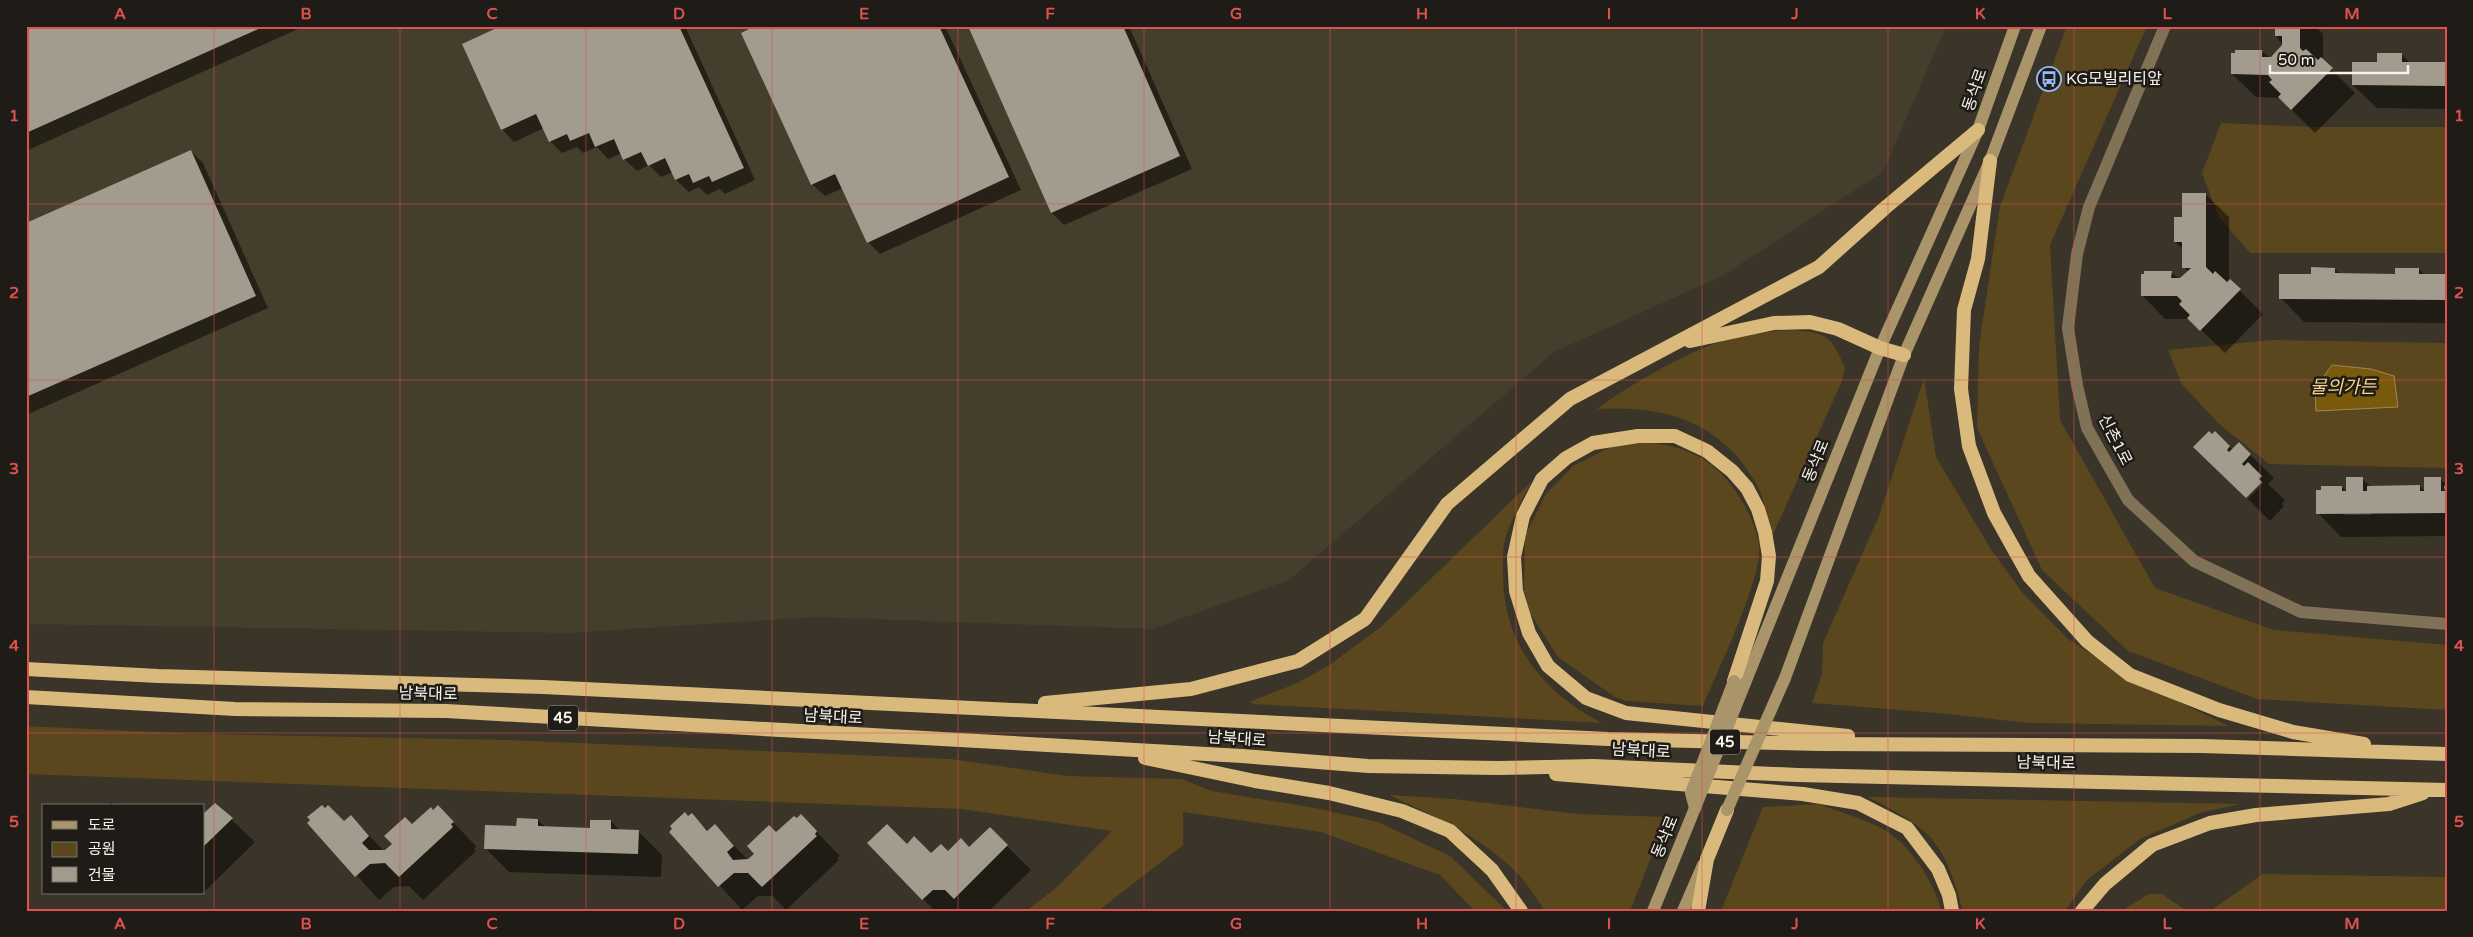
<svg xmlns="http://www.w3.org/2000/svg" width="2473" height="937" font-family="'Varela Round','Noto Sans KR',sans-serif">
  <rect width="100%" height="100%" fill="#3a3429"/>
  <!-- built -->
  <path fill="#463e2c" d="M26,26H1946L1883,172L1722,276L1554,352L1289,580L1152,629L815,617L568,633L26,624Z"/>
  <!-- green -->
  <path fill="#5b471d" d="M2067,26H2147L2050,245L2060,420L2155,588L2274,630L2447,645V710L2257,699L2128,651L2042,570L1977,428L1979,345L2000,206Z
    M2221,123L2312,127H2447V253H2250L2218,216L2202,173Z
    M1793,330C1827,333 1831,335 1845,368L1842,381L1771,539C1768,521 1765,499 1756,483C1720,421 1665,405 1597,409C1632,383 1694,347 1736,337C1755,333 1774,331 1793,330Z
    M2271,340L2447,343V468L2269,464L2218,423L2181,383L2168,350Z
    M1924,378L1936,457L1992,551L2022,592L2068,639L2129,678L2229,726L2029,723L1938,713L1812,703L1822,674L1823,643L1879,516Z
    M1646,442C1685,447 1710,456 1734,489C1745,504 1756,525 1759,544C1764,576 1717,672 1703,706L1626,701L1615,697L1558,657L1530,613L1524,591L1525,536L1546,494L1573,466L1613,446Z
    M1532,481C1522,500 1511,519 1505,539C1502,551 1503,565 1503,577C1504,645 1544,693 1602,723L1253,704L1249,702L1295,684L1328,666L1382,626Z
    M26,726L198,734L509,740L951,759L1067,776L1182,779L1212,791L1315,808L1378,822L1450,856L1507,911H1475L1440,875L1321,832L1183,812V845L1098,911H1026L1056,888L1112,831L962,809L26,774Z
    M1389,795L1454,799L1577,814L1667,817L1630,911H1545C1538,901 1532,891 1525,882C1492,842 1435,816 1389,795Z
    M1868,797L2240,804L2200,813L2140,839L2087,880L2065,911H1963C1944,841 1932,829 1868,797Z
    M1819,804C1839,812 1862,818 1881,828C1911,844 1932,880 1942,911H1721L1763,807Z
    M2263,874L2447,877V911H2210Z
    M2149,894H2162L2187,911H2121Z"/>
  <!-- water -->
  <path fill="#795a0d" stroke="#9f8850" d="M2332,365L2371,369L2394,376L2398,407L2316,411L2315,389Z"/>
  <!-- shadow -->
  <path fill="#0007" fill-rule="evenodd" d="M26,26H305L26,151Z
    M504,26H685L755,180L725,194L720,189L707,195L699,187L689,192L676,180L673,172L661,177L649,165L637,171L624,159L622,153L608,159L597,147L583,153L577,147L562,153L550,141L544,128L514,142L502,129Z
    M752,26H945L1021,190L880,254L868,242L843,188L825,196L812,184Z
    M969,26H1129L1192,169L1064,225L1052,213Z
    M2276,26H2315L2323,34V61L2355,93L2315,133L2280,98L2256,97L2232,74L2262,52L2271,58L2283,46L2276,36Z
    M2402,55L2410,63H2447V109L2377,108L2353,85L2378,63Z
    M191,151L203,163L268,308L26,415V224Z
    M2205,194L2229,217V280L2263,314L2225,353L2190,319H2165L2142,295L2171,273L2180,279L2188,272L2184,267V250L2175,242L2184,219Z
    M2335,269L2340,275L2396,276L2419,269L2425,275H2447V323L2304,322L2281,298L2312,275Z
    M2215,433L2233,450L2239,444L2274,478L2268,484L2285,500L2282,504L2284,506L2270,521L2248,499L2263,483L2261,481L2246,497L2212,436Z
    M2362,479L2371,487L2420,486L2425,492L2440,479L2447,485V536L2341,537L2318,513L2342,487L2347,492ZM2344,512H2371V515H2344Z
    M112,802L116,806H107Z
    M215,804L255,842L204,892V815Z
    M438,807L476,846L474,849L476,851L423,900L409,886L394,887L379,900L309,823H344L351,817L385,852Z
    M692,815L708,831L715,826L749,861L776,834L801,816L840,856L837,858L839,860L786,910L773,896H758L742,910L671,832Z
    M538,820L546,828L591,829L611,821L620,831H638L662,855L661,877L509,872L485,848L518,827Z
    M990,829L1031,870L989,911H935L868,843L907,846L931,855L969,849Z"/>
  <!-- building -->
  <path fill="#a29b8e" d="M26,26H265L26,133Z
    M501,26H679L744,168L712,182L709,176L693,183L689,174L675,180L665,158L648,166L641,152L623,160L614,139L595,147L589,133L570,141L567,134L549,142L536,114L501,130L462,44Z
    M750,26H939L1009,177L867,243L835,174L811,185L741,33L751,28Z
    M968,26H1123L1180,156L1051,213Z
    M2275,26H2300V48L2303,51L2306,49L2318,60L2321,57L2333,68L2291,110L2278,97L2281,94L2269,82L2272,80L2268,75L2231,74V53H2235V50H2262V57H2271L2282,45V36H2275Z
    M2377,53H2402V62H2447V86L2352,85V62H2377Z
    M191,150L256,296L26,397V223Z
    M2182,193H2206V267L2213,274L2215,271L2227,282L2230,279L2241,289L2200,331L2187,318L2190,315L2179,304L2182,301L2177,296H2141V274H2144V271H2172L2171,278H2180L2191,268H2182V242H2174V217H2182Z
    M2311,267L2335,268V273L2395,274V268H2419V274H2447V300L2279,299V274H2311Z
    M2209,431L2212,434L2215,431L2230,446L2227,450L2229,452L2239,442L2251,454L2242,464L2244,466L2248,462L2262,476L2259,479L2262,482L2246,498L2193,447Z
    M2346,477H2363V491H2367V486L2420,485V491H2424V477H2441V491H2445L2444,486H2447V513L2316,514V490H2321V486H2342V491H2346Z
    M215,803L233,818L204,846V813Z
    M322,805L325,808L328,805L344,821L351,815L369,836L362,843L369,850H385L392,844L384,836L405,817L412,824L431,807L433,810L438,805L454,822L451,824L453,827L399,877L385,863L370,864L355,877L307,823L310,820L307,817Z
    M685,812L688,816L692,813L707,831L715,824L734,846L727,852L733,860L748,859L754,854L747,846L769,825L776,832L794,816L797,818L801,814L817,831L815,834L817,836L762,887L748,873H734L718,887L669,832L672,829L670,826Z
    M517,818L538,819V826L590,828V820H611V829L639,830L638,854L484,849L485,825L516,826Z
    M887,824L907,844L914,836L931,853L941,844L948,851L961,838L969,847L990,827L1008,845L954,899L945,890H933L922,900L867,843Z"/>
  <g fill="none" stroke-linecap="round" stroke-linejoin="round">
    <!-- tertiary -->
    <path stroke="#807257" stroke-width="12" d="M2165,26L2089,207L2077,254L2068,328L2077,385L2087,428L2128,500L2194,561L2301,612L2447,624"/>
    <!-- secondary -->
    <path stroke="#aa9469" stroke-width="12" d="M1785,678L1904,355L1990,161L2041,26
      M1745,683L1880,348L1978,130L2015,26
      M1653,911L1695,808
      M1683,911L1703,865"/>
    <!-- trunk -->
    <path stroke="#daba7c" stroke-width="14" d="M1990,161L1978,259L1964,310L1961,389L1969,446L1994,513L2029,576L2087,641L2130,675L2219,710L2293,732L2364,744
      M1690,341L1774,323L1810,322L1838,329L1880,348L1904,355
      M26,669L158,676L543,687L1608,739L1821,744L2202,746L2447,754
      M1734,681L1767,581L1769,556L1765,532L1758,509L1747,488L1732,471L1707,451L1675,436H1638L1593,443L1566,458L1542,479L1523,516L1514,557L1516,591L1529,633L1548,666L1586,698L1626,713L1848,736
      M26,697L235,709L446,711L1242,756L1368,766L1498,768L1593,766L1798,775L2447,790
      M1045,703L1191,689L1298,661L1365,619L1447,504L1570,399L1819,267L1886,207L1978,130
      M1145,758L1255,781L1329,793L1402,811L1450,831L1492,870L1521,911
      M1556,774L1803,794L1858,803L1907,828L1938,869L1949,895L1952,911
      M1698,911L1707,859L1727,810
      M2082,911L2105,884L2152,845L2210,823L2256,815L2389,804L2423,793"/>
    <!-- secondary-bridge -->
    <path stroke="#aa9469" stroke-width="12" d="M1695,808L1745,683
      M1695,808L1691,793L1734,681
      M1727,810L1785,678"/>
  </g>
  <!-- grid -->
  <path fill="none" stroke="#dd514f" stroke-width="1" stroke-opacity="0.55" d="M214,26V911M400,26V911M586,26V911M772,26V911M958,26V911M1144,26V911M1330,26V911M1516,26V911M1702,26V911M1888,26V911M2074,26V911M2260,26V911M26,204H2447M26,380H2447M26,557H2447M26,733H2447"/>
  <!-- icons -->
  <defs>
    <symbol id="bus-ring" viewBox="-11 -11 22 22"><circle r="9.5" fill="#1f1c17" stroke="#95b7fd" stroke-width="1.5"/><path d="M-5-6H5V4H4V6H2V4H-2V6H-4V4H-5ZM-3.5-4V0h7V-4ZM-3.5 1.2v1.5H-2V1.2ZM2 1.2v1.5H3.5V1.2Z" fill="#95b7fd"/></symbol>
  </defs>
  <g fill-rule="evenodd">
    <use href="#bus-ring" x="2035" y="65" width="28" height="28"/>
  </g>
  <g text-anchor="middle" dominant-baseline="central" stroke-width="5" stroke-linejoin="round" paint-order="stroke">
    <!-- shield labels -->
    <g fill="#1f1c17" stroke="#b6b2ac" stroke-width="1">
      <rect x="548" y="705.5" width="30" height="25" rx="4"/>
      <rect x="1710" y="729.5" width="30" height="25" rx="4"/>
    </g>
    <g font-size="15" font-weight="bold" fill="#f7f3ec">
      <text x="563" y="718">45</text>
      <text x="1725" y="742">45</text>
    </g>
    <!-- poi labels -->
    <g font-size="16" fill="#f7f3ec" stroke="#1f1c17" text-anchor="start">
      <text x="2066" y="79">KG모빌리티앞</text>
    </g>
    <!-- street labels -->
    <g font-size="16" fill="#f7f3ec" stroke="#1f1c17">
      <text transform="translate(1975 90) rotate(-71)">동삭로</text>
      <text transform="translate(2115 440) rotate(63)">신촌1로</text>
      <text transform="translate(1816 461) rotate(-68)">동삭로</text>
      <text transform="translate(428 694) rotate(1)">남북대로</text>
      <text transform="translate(833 717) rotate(3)">남북대로</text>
      <text transform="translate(1237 739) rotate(4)">남북대로</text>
      <text transform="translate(1641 751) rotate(3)">남북대로</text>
      <text transform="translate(2046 763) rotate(1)">남북대로</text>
      <text transform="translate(1665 837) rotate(-68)">동삭로</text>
    </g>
    <!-- water labels -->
    <g font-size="18" font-style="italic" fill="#f9d58b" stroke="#1f1c17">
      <text x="2343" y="387">물의가든</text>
    </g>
  </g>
  <!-- border -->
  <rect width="2473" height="937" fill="none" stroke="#1f1c17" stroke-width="55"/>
  <!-- legend -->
  <rect x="42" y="804" width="162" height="90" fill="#1f1c17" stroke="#75726c"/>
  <rect x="52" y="821" width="25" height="8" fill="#aa9469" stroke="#75726c"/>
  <text x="88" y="830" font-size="15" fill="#f7f3ec">도로</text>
  <rect x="52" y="842" width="25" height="15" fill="#5b471d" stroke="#75726c"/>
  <text x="88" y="854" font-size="15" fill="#f7f3ec">공원</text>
  <rect x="52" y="867" width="25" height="15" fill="#a29b8e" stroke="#75726c"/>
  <text x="88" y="880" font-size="15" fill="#f7f3ec">건물</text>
  <!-- scale -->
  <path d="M2270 65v8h138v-8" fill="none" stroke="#f7f3ec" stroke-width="2.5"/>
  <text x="2278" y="65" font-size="15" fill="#f7f3ec" stroke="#1f1c17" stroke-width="4" paint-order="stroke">50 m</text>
  <rect x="28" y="28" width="2418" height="882" fill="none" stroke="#dd514f" stroke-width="2"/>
  <g font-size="16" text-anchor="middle" font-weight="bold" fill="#dd514f">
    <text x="120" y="19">A</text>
    <text x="306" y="19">B</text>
    <text x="492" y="19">C</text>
    <text x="679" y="19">D</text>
    <text x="864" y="19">E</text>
    <text x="1050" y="19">F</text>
    <text x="1236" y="19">G</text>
    <text x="1422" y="19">H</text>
    <text x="1609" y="19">I</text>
    <text x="1795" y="19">J</text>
    <text x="1980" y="19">K</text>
    <text x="2167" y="19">L</text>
    <text x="2352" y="19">M</text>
    <text x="14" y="121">1</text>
    <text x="2459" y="121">1</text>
    <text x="14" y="298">2</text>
    <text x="2459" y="298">2</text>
    <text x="14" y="474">3</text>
    <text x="2459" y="474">3</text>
    <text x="14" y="651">4</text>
    <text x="2459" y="651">4</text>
    <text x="14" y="827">5</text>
    <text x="2459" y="827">5</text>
    <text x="120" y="929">A</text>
    <text x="306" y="929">B</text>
    <text x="492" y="929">C</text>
    <text x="679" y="929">D</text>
    <text x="864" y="929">E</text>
    <text x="1050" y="929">F</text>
    <text x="1236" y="929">G</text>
    <text x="1422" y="929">H</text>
    <text x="1609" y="929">I</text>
    <text x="1795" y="929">J</text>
    <text x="1980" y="929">K</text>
    <text x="2167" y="929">L</text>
    <text x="2352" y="929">M</text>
  </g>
</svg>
